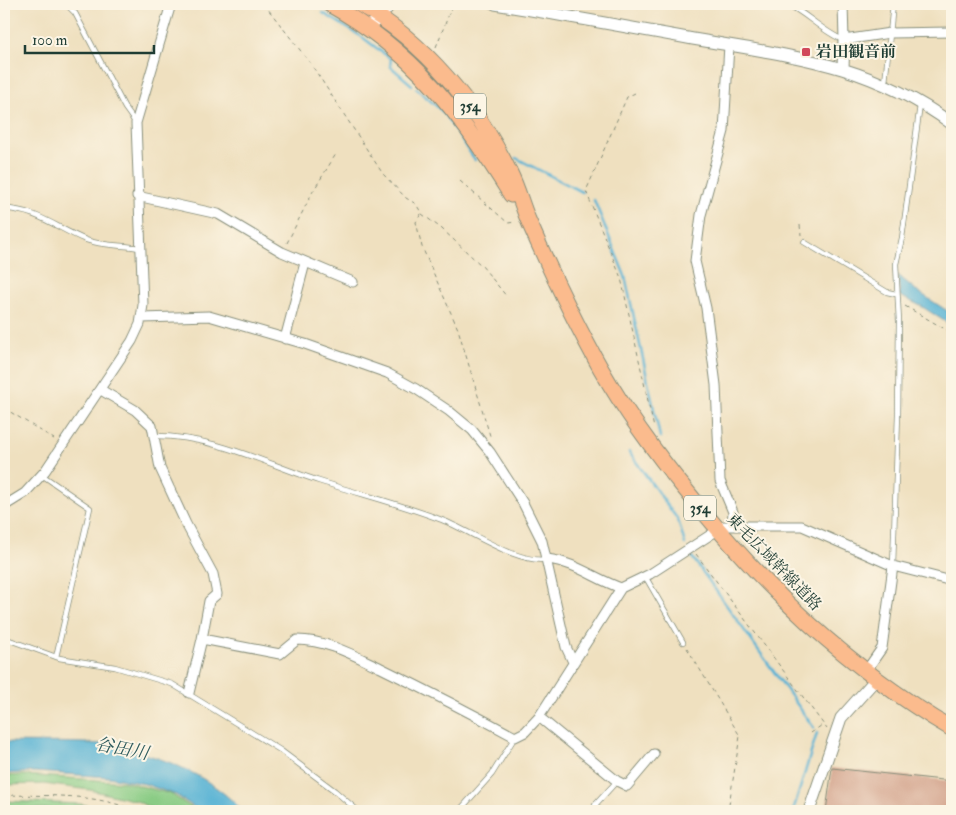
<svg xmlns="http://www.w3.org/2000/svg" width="956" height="815" font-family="'IM FELL Double Pica','Noto Serif JP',serif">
  <rect width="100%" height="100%" fill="#fcf5e5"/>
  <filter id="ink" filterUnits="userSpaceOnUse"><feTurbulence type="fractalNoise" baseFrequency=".02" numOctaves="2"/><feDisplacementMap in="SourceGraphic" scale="10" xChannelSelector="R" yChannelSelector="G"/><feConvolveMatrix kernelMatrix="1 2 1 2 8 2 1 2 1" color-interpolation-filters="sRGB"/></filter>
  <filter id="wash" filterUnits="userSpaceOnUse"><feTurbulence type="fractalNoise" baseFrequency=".0096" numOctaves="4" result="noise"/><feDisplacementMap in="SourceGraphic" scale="20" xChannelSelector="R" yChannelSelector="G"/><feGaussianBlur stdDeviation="1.12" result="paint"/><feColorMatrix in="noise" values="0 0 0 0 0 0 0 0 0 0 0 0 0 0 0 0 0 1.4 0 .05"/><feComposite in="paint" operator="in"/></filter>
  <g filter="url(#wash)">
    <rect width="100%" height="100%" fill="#efe0bf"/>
    <!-- green -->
    <path fill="#8acc85" stroke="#54845c" d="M24,775L126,782L171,794L197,811H156L137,801L90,790L44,784L4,785V776Z
      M4,801L80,804L120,811L4,808Z"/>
    <!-- water -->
    <path fill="#56b2d4" stroke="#3a7884" d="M898,275L917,291L952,314V326L921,306L900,296Z
      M4,742C40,743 76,741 112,745C122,746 132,750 141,753C181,764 214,781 243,811H200L176,795L145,784L109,777L34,772L4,774Z"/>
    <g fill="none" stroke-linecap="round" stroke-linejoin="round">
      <!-- stream -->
      <path stroke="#56b2d4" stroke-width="2.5" d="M323,13L362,37L391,59L390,66L412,85
        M416,88L443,112L475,160
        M516,158L582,192
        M594,200L625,276L660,437
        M629,452L678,520L685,544
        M692,557L814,728
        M793,811L817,733"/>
    </g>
    <g id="blocks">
      <!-- building -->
      <path fill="#cd977f" d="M832,768L952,781V811H826Z"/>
    </g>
  </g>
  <g filter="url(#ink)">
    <use href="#blocks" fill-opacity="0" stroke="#878e7a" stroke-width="1"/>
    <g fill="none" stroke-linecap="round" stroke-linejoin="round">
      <defs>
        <path id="service" d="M66,4L75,13L125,108L135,122
          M787,4C806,13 827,35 844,40
          M885,83L893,4
          M4,209C36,209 58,229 86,240C102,246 123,245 140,248
          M804,242L887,292L896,294
          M155,436C213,436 265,463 319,481C359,494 401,504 442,520C469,530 519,565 547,559
          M42,475L90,508L56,657
          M893,566L898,415L899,322L896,264L902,238L920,105
          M645,576L683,642
          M4,638L59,658L115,667L172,684L280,750L335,791L358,811
          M459,811L492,774L515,737
          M601,811L595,805L617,781"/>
        <path id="minor" d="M843,4L844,40L890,33L952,32
          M729,45L724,131L701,215L695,261L706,308L716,385L720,481L733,512L732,524
          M137,196L218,214L282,252L353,282
          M142,318L209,316L305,344L387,373L416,389L449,411L472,430L490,452L523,503L542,541L566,647L573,662
          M285,339L305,263
          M101,390L135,410L152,426L160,468L186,524L213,574L217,594L209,601L202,639L189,693
          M4,506L25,493L45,471L132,341L140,324L143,305L136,123L171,4
          M547,559C575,562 595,579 621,588
          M202,639L280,654L297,640C327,640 355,656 381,668C426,690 471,713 515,737L525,732L539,717L621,588L650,574L724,526H802L893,566L952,581
          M866,671L882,648L893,566
          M539,717L617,781L627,786L654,754"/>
        <path id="tertiary" d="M495,4C561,15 627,27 693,39C791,56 869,63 952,124
          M367,27L380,18L390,4
          M843,68L844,40
          M809,811L841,718L876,679"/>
        <path id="trunk" d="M329,4C414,51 461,114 511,195
          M359,4C425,42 477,105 510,173C518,189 522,206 529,222C551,272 574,321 601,369C626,413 657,455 689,494C765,589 847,667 952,729"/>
      </defs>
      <!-- service casing -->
      <use href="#service" stroke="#878e7a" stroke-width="6"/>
      <!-- minor casing -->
      <use href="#minor" stroke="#878e7a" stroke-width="11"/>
      <!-- tertiary casing -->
      <use href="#tertiary" stroke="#878e7a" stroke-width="13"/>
      <!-- trunk casing -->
      <use href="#trunk" stroke="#878e7a" stroke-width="17"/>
      <!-- path -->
      <path stroke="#878e7a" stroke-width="1" stroke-dasharray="4 4" stroke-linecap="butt" d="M264,4L311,64L383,174L406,198L416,204L422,214L442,229L482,266L507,297
        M436,47L453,4
        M635,93L627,97L586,191L621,278L654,428
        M460,181L508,223L516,222
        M421,214L416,222L422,247L458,329L491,439
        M800,225L801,235
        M287,243L312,193L336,154
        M905,306L952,333
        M4,408L54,439
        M696,554L827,729
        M687,648L740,736L728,811
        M811,733L822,725
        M4,795C49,796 94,793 136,811"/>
      <!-- service -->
      <use href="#service" stroke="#fff" stroke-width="4.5"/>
      <!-- minor -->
      <use href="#minor" stroke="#fff" stroke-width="9"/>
      <!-- tertiary -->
      <use href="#tertiary" stroke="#fff" stroke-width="11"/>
      <!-- trunk -->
      <use href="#trunk" stroke="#fbbb8d" stroke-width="15"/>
    </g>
  </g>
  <!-- markers -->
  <rect fill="#d1495b" stroke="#fcf5e5" stroke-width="2" x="801" y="47" width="10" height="10" rx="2.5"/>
  <g text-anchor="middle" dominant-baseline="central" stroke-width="4" stroke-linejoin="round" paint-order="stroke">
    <!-- shield labels -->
    <g fill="#fcf5e5" stroke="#617469" stroke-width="1">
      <rect x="454" y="93.5" width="32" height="25" rx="4"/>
      <rect x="684" y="495.5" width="32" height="25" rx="4"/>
    </g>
    <g font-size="15" font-weight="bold" fill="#1f3d34">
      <text x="470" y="106">354</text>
      <text x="700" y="508">354</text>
    </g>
    <!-- poi labels -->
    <g font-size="16" font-weight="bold" fill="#1f3d34" stroke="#fcf5e5" text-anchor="start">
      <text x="816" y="52">岩田観音前</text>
    </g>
    <!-- street labels -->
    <g font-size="16" fill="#1f3d34" stroke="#fcf5e5">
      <text transform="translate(774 562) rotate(46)">東毛広域幹線道路</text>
    </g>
    <!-- water labels -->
    <g font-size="18" font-style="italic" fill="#2d5a5c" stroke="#fcf5e5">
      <text transform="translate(122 749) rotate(11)">谷田川</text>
    </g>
  </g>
  <!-- margin -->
  <rect width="956" height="815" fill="none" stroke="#fcf5e5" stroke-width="20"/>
  <!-- scale -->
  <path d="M25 45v8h129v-8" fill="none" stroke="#1f3d34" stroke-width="2.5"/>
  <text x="32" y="45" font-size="15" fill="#1f3d34" stroke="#fcf5e5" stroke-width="4" paint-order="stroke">100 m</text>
</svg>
